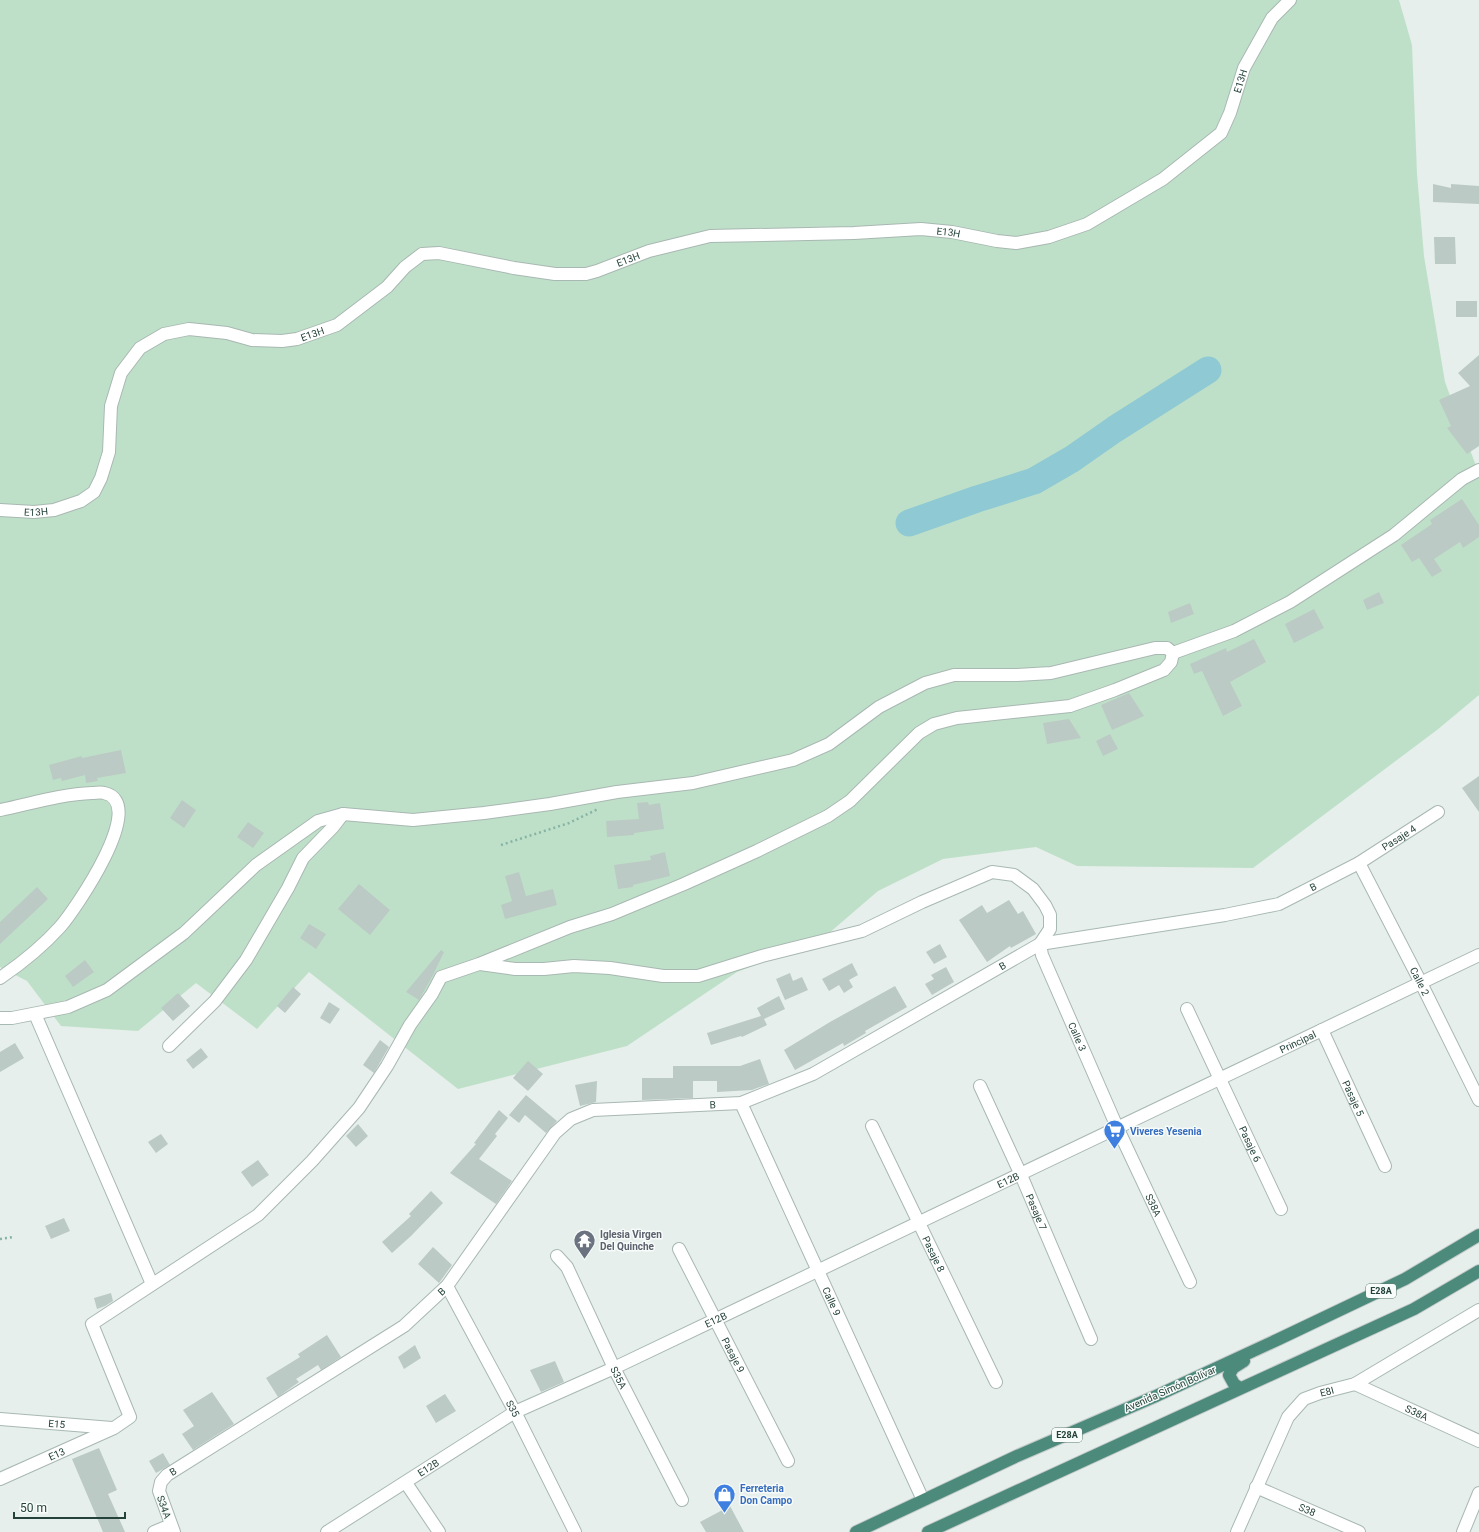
<svg xmlns="http://www.w3.org/2000/svg" width="1479" height="1532" font-family="Roboto,sans-serif">
  <rect width="100%" height="100%" fill="#e6efeb"/>
  <!-- green -->
  <path fill="#bfe0c8" d="M0,0H1399L1412,45L1417,174L1424,256L1445,382L1479,474V695L1437,730L1253,868L1077,866L1036,847L943,859L878,891L821,940L737,972L627,1046L458,1089L309,972L257,1029L196,983L138,1031L61,1026L27,981L0,967Z"/>
  <g fill="none" stroke-linecap="round" stroke-linejoin="round">
    <!-- river -->
    <path stroke="#8ec9d4" stroke-width="27" d="M909,523L977,499L1034,481L1072,459L1115,429L1208,370"/>
  </g>
  <!-- building -->
  <path fill="#bbcac4" d="M1433,184L1451,188V184L1479,186V204L1433,202Z
    M1434,237H1455L1456,264H1435Z
    M1456,301H1477V317H1456Z
    M1479,355V446L1467,454L1447,428L1451,426L1439,400L1470,386L1458,373Z
    M1462,499L1479,525V537L1463,548L1460,542L1434,559L1442,571L1432,577L1419,558L1412,562L1401,545L1432,524L1430,520Z
    M1379,592L1384,603L1367,610L1363,600Z
    M1190,603L1194,614L1171,623L1168,612Z
    M1314,609L1324,628L1294,643L1285,624Z
    M1254,639L1266,662L1230,682L1242,706L1223,716L1202,671L1194,674L1190,664L1226,648L1227,652Z
    M1129,693L1144,716L1112,730L1101,705Z
    M1069,719L1081,738L1047,744L1043,723Z
    M1110,734L1118,749L1103,756L1096,741Z
    M121,750L126,773L97,778L98,781L86,783L85,775L62,781L61,778L53,780L49,765L82,756V758Z
    M1479,776V812L1462,788Z
    M182,800L196,810L184,828L170,818Z
    M648,802L649,805L660,803L664,829L634,833V835L607,837L606,821L639,819L637,803Z
    M248,822L264,833L253,848L237,837Z
    M665,852L670,876L633,885V887L618,889L614,865L651,860L650,856Z
    M519,872L526,896L553,889L557,905L505,919L501,905L512,901L505,876Z
    M359,884L390,910L370,935L338,909Z
    M37,887L48,899L0,944V922Z
    M1009,900L1018,914L1023,911L1036,934L1011,948L1010,946L987,962L959,920L982,905L987,913Z
    M309,924L326,934L316,949L300,938Z
    M940,944L947,957L934,964L926,952Z
    M441,950L444,952L433,975L419,1000L406,992Z
    M85,960L94,972L73,987L65,976Z
    M852,963L858,975L849,980L853,987L844,993L839,985L829,991L822,979Z
    M946,967L954,982L932,995L925,984L934,979L931,975Z
    M790,973L793,981L802,977L808,990L785,1000L776,979Z
    M895,986L907,1007L865,1031L866,1033L844,1046L843,1043L795,1070L784,1050L830,1022Z
    M293,987L301,994L285,1013L277,1006Z
    M178,993L190,1006L173,1021L161,1008Z
    M779,996L785,1009L764,1019L767,1025L742,1037L741,1036L711,1045L707,1033L761,1016L757,1008Z
    M329,1002L340,1009L330,1024L320,1018Z
    M380,1040L389,1047L374,1073L363,1065Z
    M15,1043L24,1058L0,1072V1052Z
    M201,1048L208,1057L193,1069L186,1060Z
    M760,1059L769,1084L757,1088L752,1090L717,1092V1081H693V1098L642,1100V1078H673V1066H740Z
    M528,1061L543,1074L528,1091L513,1078Z
    M597,1081L596,1102L580,1106L575,1085Z
    M526,1095L557,1121L546,1133L525,1115L519,1123L509,1115Z
    M499,1110L508,1118L495,1134L497,1136L479,1159L512,1181L496,1204L450,1173L476,1144L474,1143Z
    M358,1124L368,1136L356,1147L346,1136Z
    M161,1134L168,1144L156,1153L148,1142Z
    M258,1160L269,1175L252,1187L241,1172Z
    M431,1191L443,1203L411,1236L392,1253L382,1242L411,1216L409,1214Z
    M64,1218L70,1231L51,1239L45,1226Z
    M433,1247L452,1265L439,1283L418,1264Z
    M111,1293L113,1301L105,1306L97,1309L94,1298Z
    M327,1335L341,1357L321,1370L318,1365L296,1379L299,1382L278,1397L266,1378L300,1357L298,1354Z
    M415,1345L421,1358L404,1369L398,1357Z
    M555,1361L564,1382L541,1392L530,1370Z
    M212,1392L234,1424L193,1450L182,1434L194,1426L183,1410Z
    M445,1394L456,1411L436,1423L426,1406Z
    M99,1448L117,1490L108,1494L125,1532H103L72,1459Z
    M163,1453L170,1465L156,1473L149,1461Z
    M730,1506L744,1532H706L700,1522Z"/>
  <g fill="none" stroke-linecap="round" stroke-linejoin="round">
    <defs>
      <g id="minor">
        <path id="s1" d="M0,510L34,512L54,510L81,501L94,492L101,478L109,452L111,406L121,373L140,348L164,334L189,329L227,333L252,340L282,341L297,339L337,325L387,287L405,267L422,254L439,253L514,268L555,274H586L597,271L649,251L710,236L854,233L921,229L952,232L997,241L1016,243L1049,237L1087,224L1163,179L1221,133L1230,113L1244,68L1272,18L1290,0"/>
        <path d="M1173,653L1234,631L1290,602L1394,535L1462,479L1479,470"/>
        <path d="M0,810C30,804 61,794 92,793C96,793 101,792 104,793C150,802 74,911 60,927C42,947 22,963 0,978"/>
        <path id="s2" d="M1359,863L1421,983L1479,1100"/>
        <path id="s3" d="M1040,944L1042,955L1117,1127L1190,1282"/>
        <path d="M480,964L515,969H544L574,966L610,968L663,976H698L762,956L862,931L922,902L992,872L1014,875L1033,889L1045,905L1050,915V929L1040,944"/>
        <path id="s4" d="M1187,1009L1281,1209"/>
        <path d="M35,1014L152,1284"/>
        <path d="M0,1018H12L68,1007L107,990L184,933L256,865L318,821L343,814L413,820L484,813L550,804L617,792L693,783L793,760L829,744L879,707L925,683L954,675H1017L1051,673L1155,648H1167L1173,653"/>
        <path id="s5" d="M1322,1030L1385,1166"/>
        <path d="M169,1046L215,1001L246,960L288,888L303,858L333,827L343,814"/>
        <path id="s6" d="M980,1086L1021,1175L1091,1339"/>
        <path id="s7" d="M741,1103L923,1500"/>
        <path id="s8" d="M872,1126L996,1382"/>
        <path id="s9" d="M679,1249L788,1461"/>
        <path id="s10" d="M557,1256L567,1267L614,1368L682,1500"/>
        <path id="s11" d="M447,1286L515,1412L575,1532"/>
        <path id="s12" d="M1355,1384L1479,1441"/>
        <path id="s13" d="M0,1419L112,1428"/>
        <path id="s14" d="M0,1479L114,1428L130,1417L92,1324L258,1215L312,1161L359,1108L387,1066L410,1025L432,994L441,977L479,964L570,927L612,914L684,884L757,851L828,816L850,801L919,733L934,724L957,718L1070,706L1115,690L1164,670L1171,662L1173,653"/>
        <path d="M406,1483L439,1532"/>
        <path id="s15" d="M1256,1487L1359,1532"/>
        <path d="M154,1532L171,1525"/>
        <path id="s16" d="M174,1532L159,1491L161,1482L167,1475L404,1326L447,1286L555,1133L571,1119L593,1110L741,1103L813,1074L1040,944L1225,915L1279,904L1359,863L1438,812"/>
        <path id="s17" d="M327,1532L515,1412L614,1368L1479,955"/>
        <path id="s18" d="M1237,1532L1288,1417L1304,1399L1320,1393L1355,1384L1479,1310"/>
        <path d="M1463,1532L1479,1493"/>
      </g>
      <path id="trunk" d="M1240,1388L1234,1384L1229,1375L1233,1368L1244,1361
        M856,1532L1017,1456L1156,1396L1279,1339L1405,1279L1479,1235
        M928,1532L1414,1309L1479,1271"/>
    </defs>
    <!-- minor casing -->
    <use href="#minor" stroke="#a8b8b2" stroke-width="14"/>
    <!-- trunk casing -->
    <use href="#trunk" stroke="#c2cac8" stroke-width="14"/>
    <!-- path -->
    <path stroke="#86b3a5" stroke-width="2.5" stroke-dasharray="2 3" stroke-linecap="butt" d="M501,845L569,823L598,809
      M0,1239L14,1237"/>
    <!-- minor -->
    <use href="#minor" stroke="#fff" stroke-width="12"/>
    <!-- trunk -->
    <use href="#trunk" stroke="#4c8a7c" stroke-width="12"/>
  </g>
  <!-- icons -->
  <defs>
    <symbol id="supermarket-pin" viewBox="-11 -11 22 30"><path d="M0 17L-7.5 6A9.5 9.5 0 1 1 7.5 6Z" fill="#3f7fe0" stroke="#f7fbf9"/><path d="M-6-5.5h2.5l.6 2H6L4.5 2H-2.5L-4.4-4H-6ZM-1.5 3.2a1.3 1.3 0 1 0 .1 0ZM3 3.2a1.3 1.3 0 1 0 .1 0Z" fill="#fff"/></symbol>
    <symbol id="temple-pin" viewBox="-11 -11 22 30"><path d="M0 17L-7.5 6A9.5 9.5 0 1 1 7.5 6Z" fill="#6b7280" stroke="#f7fbf9"/><path d="M0-6L5-2H3V0L6.5 2.5H4V6H1.5V3h-3V6H-4V2.5H-6.5L-3 0V-2H-5Z" fill="#fff"/></symbol>
    <symbol id="shop-pin" viewBox="-11 -11 22 30"><path d="M0 17L-7.5 6A9.5 9.5 0 1 1 7.5 6Z" fill="#3f7fe0" stroke="#f7fbf9"/><path d="M-5-2.5h2.3a2.7 3.5 0 0 1 5.4 0H5L5.5 6h-11ZM-1.5-2.5h3a1.5 2.3 0 0 0-3 0Z" fill="#fff"/></symbol>
  </defs>
  <g fill-rule="evenodd">
    <use href="#supermarket-pin" x="1102" y="1118" width="25" height="34"/>
    <use href="#temple-pin" x="572" y="1228" width="25" height="34"/>
    <use href="#shop-pin" x="712" y="1482" width="25" height="34"/>
  </g>
  <g text-anchor="middle" dominant-baseline="central" stroke-width="3" stroke-linejoin="round" paint-order="stroke">
    <!-- shield labels -->
    <g fill="#f7fbf9" stroke="#637a73" stroke-width="1">
      <rect x="1366" y="1284" width="30" height="14" rx="3"/>
      <rect x="1052" y="1428" width="30" height="14" rx="3"/>
    </g>
    <g font-size="9" font-weight="bold" fill="#24423a">
      <text x="1381" y="1291">E28A</text>
      <text x="1067" y="1435">E28A</text>
    </g>
    <!-- street labels -->
    <g font-size="10" fill="#24423a" stroke="#f7fbf9">
      <text stroke="none"><textPath href="#s1" startOffset="1464">E13H</textPath></text>
      <text stroke="none"><textPath href="#s1" startOffset="1104">E13H</textPath></text>
      <text stroke="none"><textPath href="#s1" startOffset="780">E13H</textPath></text>
      <text stroke="none"><textPath href="#s1" startOffset="432">E13H</textPath></text>
      <text stroke="none"><textPath href="#s1" startOffset="36">E13H</textPath></text>
      <text stroke="none"><textPath href="#s16" startOffset="1500">Pasaje 4</textPath></text>
      <text stroke="none"><textPath href="#s16" startOffset="1401">B</textPath></text>
      <text stroke="none"><textPath href="#s16" startOffset="1077">B</textPath></text>
      <text stroke="none"><textPath href="#s2" startOffset="133">Calle 2</textPath></text>
      <text stroke="none"><textPath href="#s3" startOffset="100">Calle 3</textPath></text>
      <text stroke="none"><textPath href="#s17" startOffset="1089">Principal</textPath></text>
      <text stroke="none"><textPath href="#s5" startOffset="75">Pasaje 5</textPath></text>
      <text stroke="none"><textPath href="#s16" startOffset="753">B</textPath></text>
      <text stroke="none"><textPath href="#s4" startOffset="149">Pasaje 6</textPath></text>
      <text stroke="none"><textPath href="#s17" startOffset="768">E12B</textPath></text>
      <text stroke="none"><textPath href="#s3" startOffset="285">S38A</textPath></text>
      <text stroke="none"><textPath href="#s6" startOffset="138">Pasaje 7</textPath></text>
      <text stroke="none"><textPath href="#s8" startOffset="142">Pasaje 8</textPath></text>
      <text stroke="none"><textPath href="#s16" startOffset="393">B</textPath></text>
      <text stroke="none"><textPath href="#s7" startOffset="218">Calle 9</textPath></text>
      <text stroke="none"><textPath href="#s17" startOffset="444">E12B</textPath></text>
      <text stroke="none"><textPath href="#s9" startOffset="119">Pasaje 9</textPath></text>
      <text stroke="none"><textPath href="#s10" startOffset="137">S35A</textPath></text>
      <text transform="translate(1170 1389) rotate(-24)">Avenida Simón Bolívar</text>
      <text stroke="none"><textPath href="#s18" startOffset="174">E8I</textPath></text>
      <text stroke="none"><textPath href="#s11" startOffset="139">S35</textPath></text>
      <text stroke="none"><textPath href="#s12" startOffset="68">S38A</textPath></text>
      <text stroke="none"><textPath href="#s13" startOffset="57">E15</textPath></text>
      <text stroke="none"><textPath href="#s14" startOffset="62">E13</textPath></text>
      <text stroke="none"><textPath href="#s17" startOffset="120">E12B</textPath></text>
      <text stroke="none"><textPath href="#s16" startOffset="69">B</textPath></text>
      <text transform="translate(164 1507) rotate(71)">S34A</text>
      <text stroke="none"><textPath href="#s15" startOffset="56">S38</textPath></text>
    </g>
    <!-- shop labels -->
    <g font-size="10" font-weight="bold" fill="#366cbe" stroke="#f7fbf9" text-anchor="start">
      <text x="1130" y="1131">Viveres Yesenia</text>
      <text x="740" y="1488">Ferreteria<tspan x="740" dy="12">Don Campo</tspan></text>
    </g>
    <!-- worship labels -->
    <g font-size="10" font-weight="bold" fill="#5b616d" stroke="#f7fbf9" text-anchor="start">
      <text x="600" y="1234">Iglesia Virgen<tspan x="600" dy="12">Del Quinche</tspan></text>
    </g>
  </g>
  <!-- scale -->
  <path d="M14 1512v6h111v-6" fill="none" stroke="#24423a" stroke-width="2"/>
  <text x="20" y="1512" font-size="12" fill="#24423a" stroke="#f7fbf9" stroke-width="3" paint-order="stroke">50 m</text>
</svg>
